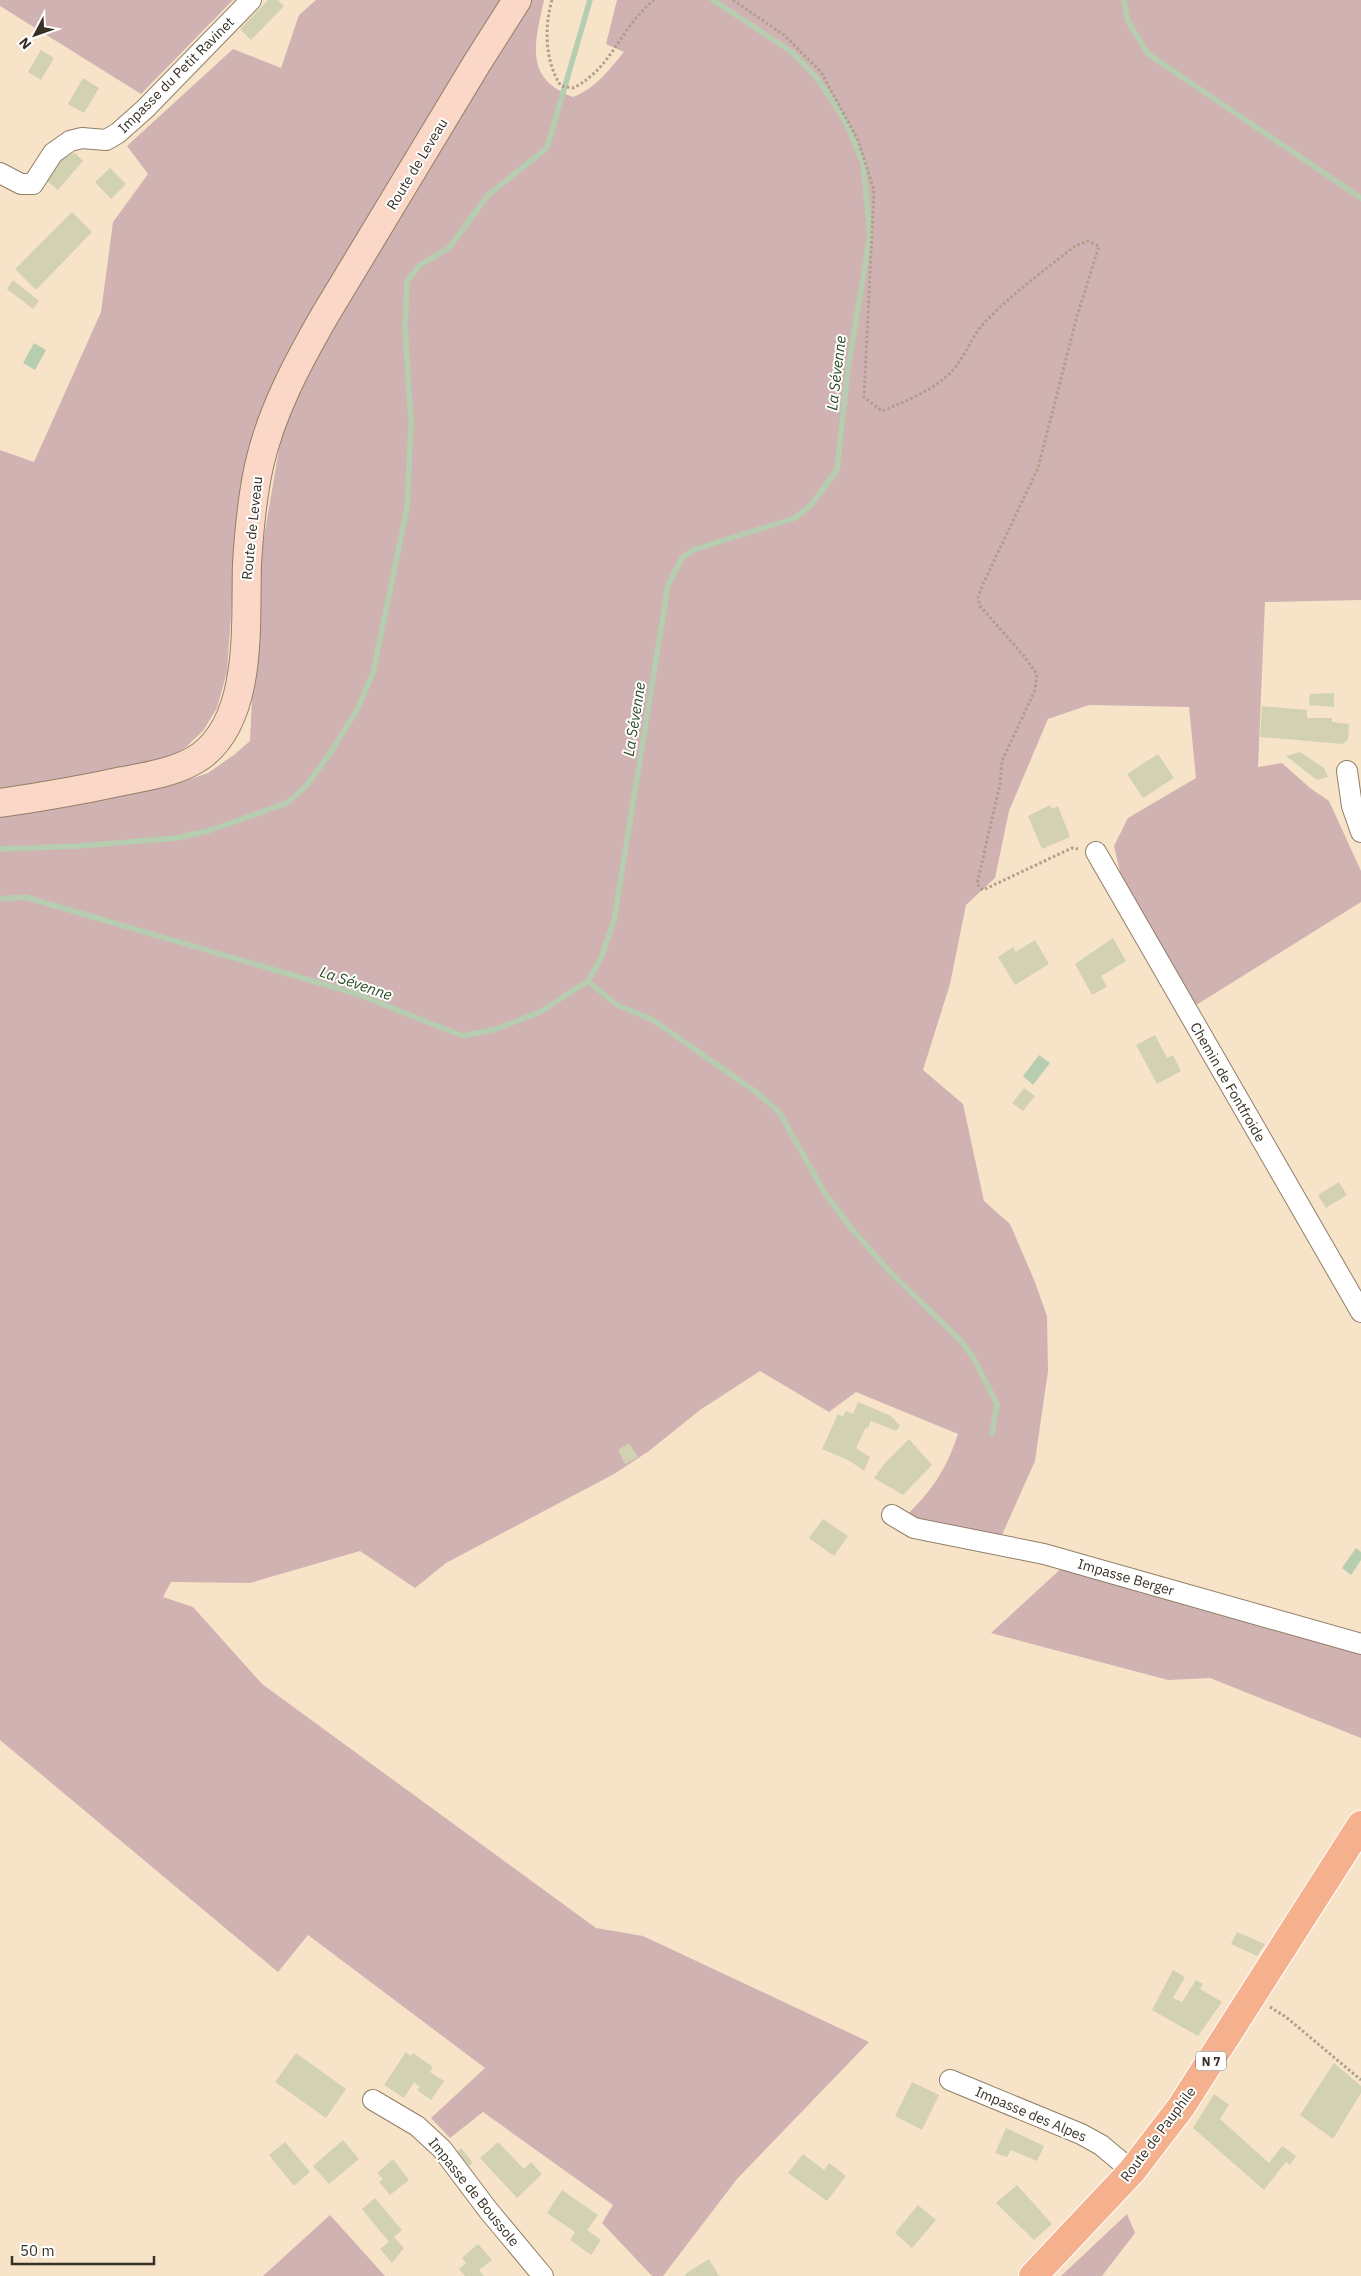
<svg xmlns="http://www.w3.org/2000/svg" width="1361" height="2276" font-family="'IBM Plex Sans',sans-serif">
  <rect width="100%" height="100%" fill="#f7e4c8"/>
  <!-- green -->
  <path fill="#d0b2b3" d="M0,0H233L141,94L0,6Z
    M316,0H502L239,500L227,672L217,708L203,731L186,747L166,759L141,768L0,791V450L34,462L101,312L113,222L148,174L127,146L233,49L281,68L299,15Z
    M531,0H544C535,43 523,78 573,97C596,88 609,70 624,52L606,44L617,0H1361V600L1265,602L1258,767L1282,763L1310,788L1329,801L1361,871V902L1193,1007L1121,876L1114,846L1128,818L1196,778L1189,707L1089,705L1048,719L1009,811L995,878L966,905L950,984L923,1070L963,1104L984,1201L1010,1224L1035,1282L1047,1316L1048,1371L1035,1461L1002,1535L929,1524L907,1515C933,1489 946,1470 958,1434L856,1392L829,1412L760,1371L700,1410L649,1451L614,1474L446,1563L415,1588L360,1551L250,1583L171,1582L163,1597L193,1607L262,1684L596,1928L643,1936L869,2042L737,2179L663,2276H652L602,2223L613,2205L483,2112L450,2138L431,2118L485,2068L308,1935L278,1972L0,1740V817L167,787L208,773L235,754L250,741L257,591L263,543L281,437L301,380Z
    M1064,1566L1361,1652V1738L1210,1678L1168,1680L991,1633Z
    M1127,2214L1135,2233L1102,2276H1061Z
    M330,2215L385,2276H263Z"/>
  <!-- water -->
  <path fill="#b7cdb0" d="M34,343L46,350L35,370L23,363Z
    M1039,1055L1050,1063L1033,1085L1023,1076Z
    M1356,1548L1361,1552V1560L1351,1575L1342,1568Z"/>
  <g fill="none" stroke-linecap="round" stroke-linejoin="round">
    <!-- stream -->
    <path stroke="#b7cdb0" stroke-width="5.5" d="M1124,0L1127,19L1148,54L1361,198
      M0,849L79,846L177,838L211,830L287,803L306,786L328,756L356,712L373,673L407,508L411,423L405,328L407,281L420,265L449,248L488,195L547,148L590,0
      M0,899L25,897L357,994L463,1036L496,1029L540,1012L588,981L601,958L614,921L668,585L682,558L693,550L795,518L811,505L837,470L848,369L870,235L863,163L846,123L829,96L816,77L792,52L713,0
      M588,981L617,1005L653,1020L756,1092L779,1112L826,1195L851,1228L890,1272L960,1340L973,1357L997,1404L992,1434"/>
  </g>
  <!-- building -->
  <path fill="#d2d1b2" d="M268,0H278L284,6L251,40L240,29Z
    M41,50L54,58L41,80L28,72Z
    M83,78L99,88L84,113L68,104Z
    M75,153L83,161L58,190L46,180L60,160Z
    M110,168L126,184L111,199L95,182Z
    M72,212L92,232L36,290L15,269Z
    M13,280L39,301L33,309L7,289Z
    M1334,693V707L1309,705L1310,694Z
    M1262,706L1307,710V718H1332V722L1349,724L1348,739L1343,744L1260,737Z
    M1300,752L1324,768L1328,777L1317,780L1286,756Z
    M1158,754L1174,778L1143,798L1127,774Z
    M1050,805L1052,809L1058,806L1070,837L1042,849L1028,816Z
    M1113,938L1126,961L1101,976L1107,987L1092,995L1075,964Z
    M1035,940L1049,964L1015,985L998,957L1013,947L1016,952Z
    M1155,1035L1167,1058L1173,1055L1181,1071L1157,1084L1136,1045Z
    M1024,1088L1035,1096L1023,1111L1012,1103Z
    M1339,1182L1347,1195L1326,1208L1318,1195Z
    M858,1402L891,1416L900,1426L896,1431L871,1421L868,1428L866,1427L856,1448L870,1457L864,1471L850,1461L822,1449L838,1414L843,1417L846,1411L853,1414Z
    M909,1439L932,1465L903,1495L874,1478L885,1463Z
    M629,1443L638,1457L625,1464L618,1450Z
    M823,1519L848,1536L834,1556L809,1538Z
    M1237,1932L1265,1944L1257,1956L1231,1944Z
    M1173,1970L1185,1977L1173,1998L1182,2002L1196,1980L1203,1984L1200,1989L1222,2002L1198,2036L1152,2010Z
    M406,2052L411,2056L413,2053L433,2067L430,2072L444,2081L431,2100L417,2090L420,2087L414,2082L404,2098L384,2085Z
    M296,2053L346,2089L326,2118L275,2082Z
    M1334,2063L1361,2086V2093L1333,2139L1300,2115Z
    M912,2082L939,2095L922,2130L895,2116Z
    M1214,2094L1229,2105L1220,2119L1269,2163L1282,2146L1296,2156L1290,2165L1286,2162L1264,2190L1193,2128Z
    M1006,2128L1044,2146L1037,2161L1011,2150L1007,2157L995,2153Z
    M343,2140L359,2159L329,2184L313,2166Z
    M285,2142L310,2172L294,2186L269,2155Z
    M498,2142L524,2169L531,2162L542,2174L517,2198L480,2158Z
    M461,2148L473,2163L467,2167L456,2153Z
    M803,2154L824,2170L829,2163L846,2176L827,2201L788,2173Z
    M393,2159L409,2180L390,2195L379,2182L383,2179L377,2173Z
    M1017,2185L1052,2224L1034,2240L996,2203Z
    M562,2190L598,2215L587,2230L601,2240L591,2255L570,2240L575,2232L547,2213Z
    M375,2198L402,2230L394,2237L404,2248L392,2263L380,2249L389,2242L362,2209Z
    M918,2205L936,2220L912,2248L895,2233Z
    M478,2244L492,2260L479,2270L484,2276H465L459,2269L466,2263L462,2258Z
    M709,2259L719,2276H686L685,2274Z"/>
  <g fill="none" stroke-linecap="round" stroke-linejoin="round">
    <defs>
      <path id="street" d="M0,173L21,184H33L53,153L70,141L82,138L106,140L118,133L145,109L251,0
        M1347,771L1352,806L1361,832
        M1096,852L1361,1312
        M892,1515L914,1528L1044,1554L1361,1644
        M950,2080L1081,2134L1101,2145L1132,2171
        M373,2100L417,2126L442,2149L488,2210L543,2276"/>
      <path id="secondary" d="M0,803C41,797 82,790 123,781C149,776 178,772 201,756C254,717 245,621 247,564C249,531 252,498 259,466C271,412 298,362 325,315L477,63L517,0"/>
      <path id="primary" d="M1033,2276L1132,2171L1181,2107L1361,1825"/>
    </defs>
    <!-- street casing -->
    <use href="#street" stroke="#917f66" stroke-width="22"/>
    <!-- secondary casing -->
    <use href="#secondary" stroke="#917f66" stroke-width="30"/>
    <!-- primary casing -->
    <use href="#primary" stroke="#fff" stroke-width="30"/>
    <!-- path -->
    <path stroke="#ad9f8a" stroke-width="3" stroke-dasharray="2.5 2.5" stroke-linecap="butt" d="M552,0C544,28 545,62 561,86L573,88C612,69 621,26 654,0
      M733,0L784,35L821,72L858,140L874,190L864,397L882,411C902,403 938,388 952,371C966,356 971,336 986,321C1013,293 1045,270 1075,246L1088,241L1099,246L1077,316L1038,468L983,584L978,598L980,606L1024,656L1037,674L1035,690L1002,761L1000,784L977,884L983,890L1072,848L1078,849
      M1270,2007L1286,2017L1361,2080"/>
    <!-- street -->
    <use href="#street" stroke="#fff" stroke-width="20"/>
    <!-- secondary -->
    <use href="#secondary" stroke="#fad7c6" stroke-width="28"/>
    <!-- primary -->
    <use href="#primary" stroke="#f5b08e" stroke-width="28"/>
  </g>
  <g text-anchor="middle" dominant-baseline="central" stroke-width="4" stroke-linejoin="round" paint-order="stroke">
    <!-- shield labels -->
    <rect fill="#fff" stroke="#736e66" stroke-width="1" x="1196" y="2051.5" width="30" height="19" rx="4"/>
    <g font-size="12" font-weight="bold" fill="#373025">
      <text x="1211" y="2061">N 7</text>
    </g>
    <!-- street labels -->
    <g font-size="14" fill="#373025" stroke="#fff">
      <text transform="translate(176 75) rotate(-45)">Impasse du Petit Ravinet</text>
      <text transform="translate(417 164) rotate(-59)">Route de Leveau</text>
      <text transform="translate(252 528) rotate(-84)">Route de Leveau</text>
      <text transform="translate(1228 1082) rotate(60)">Chemin de Fontfroide</text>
      <text transform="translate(1126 1577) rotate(16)">Impasse Berger</text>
      <text transform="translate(1031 2114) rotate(23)">Impasse des Alpes</text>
      <text transform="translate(1158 2134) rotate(-53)">Route de Pauphile</text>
      <text transform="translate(474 2192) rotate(51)">Impasse de Boussole</text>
    </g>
    <!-- water labels -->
    <g font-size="15" font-style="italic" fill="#2b491f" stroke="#fff">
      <text transform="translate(836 373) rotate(-83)">La Sévenne</text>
      <text transform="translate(634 719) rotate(-81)">La Sévenne</text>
      <text transform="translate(356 983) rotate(19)">La Sévenne</text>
    </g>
  </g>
  <!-- north arrow -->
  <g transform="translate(35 35) rotate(229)" stroke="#ffffff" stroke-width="4" paint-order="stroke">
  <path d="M0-4L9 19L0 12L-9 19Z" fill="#373025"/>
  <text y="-8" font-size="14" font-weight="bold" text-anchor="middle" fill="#373025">N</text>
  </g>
  <!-- scale -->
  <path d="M12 2256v8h142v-8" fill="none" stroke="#373025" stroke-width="2.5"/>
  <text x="20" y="2256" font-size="15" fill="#373025" stroke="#ffffff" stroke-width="4" paint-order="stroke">50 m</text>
</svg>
